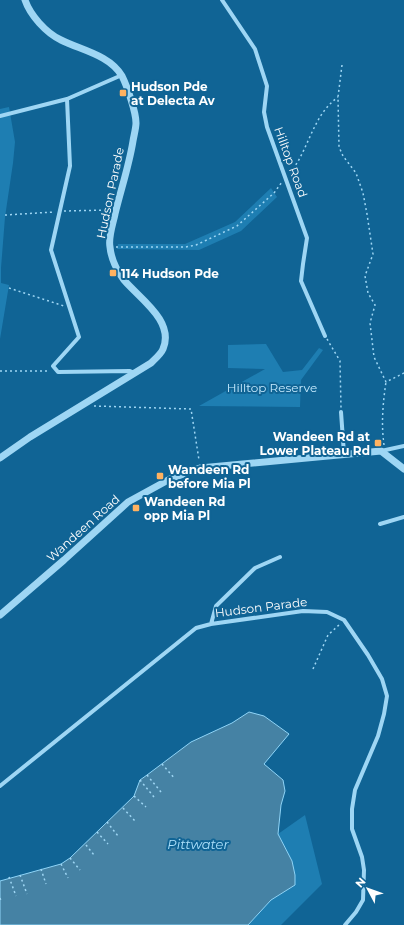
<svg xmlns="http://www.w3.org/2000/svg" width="404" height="925" font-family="Montserrat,sans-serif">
  <rect width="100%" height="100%" fill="#106495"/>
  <!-- green -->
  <path fill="#1e7eb2" d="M9,107L15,142L13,163L5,217L1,268V283L9,285L0,339V109Z
    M271,188L277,197L241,231L199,250L117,249L118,244H185L235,222Z
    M266,344L283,372L302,370L319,348L323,350L301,380L300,407L199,406L265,369L228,368V345Z
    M305,815L322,884L281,925H248L271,900L295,885L292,861L278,834Z"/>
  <!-- water -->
  <path fill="#4582a4" stroke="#8fd4f7" d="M249,712L264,716L289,734L264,764L283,780L285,791L281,805L278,834L292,861L295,875V885L271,900L248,925H0V881L61,864L70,858L134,796L140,780L147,775L191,742L232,723Z"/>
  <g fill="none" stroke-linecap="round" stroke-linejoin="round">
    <!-- path -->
    <path stroke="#9ed6f4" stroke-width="1.5" stroke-dasharray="2 3" stroke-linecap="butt" d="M342,65L338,97L339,147L343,156L356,173L363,193L367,214L373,254L365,276L368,293L375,305L370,323L374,357L386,382L404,373
      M290,173C309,150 312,116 338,97
      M64,211L108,210
      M5,215L54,212
      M116,247H186L196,245L237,226L274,193L282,182
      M9,288L64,306
      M327,339L340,361L341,408
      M0,371H50
      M94,406L191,409L199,460
      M384,445C381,424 383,402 386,382
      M313,669L328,635L340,624
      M162,764L175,779
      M147,775L161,792
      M140,780L154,797
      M134,796L146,807
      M123,808L135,821
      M107,822L118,836
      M97,832L108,844
      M86,845L94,855
      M70,858L80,870
      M61,864L68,878
      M41,869L46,884
      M20,875L27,894
      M9,877L16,896
      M0,898L1,901"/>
    <!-- minor -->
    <path stroke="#9ed6f4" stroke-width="4" d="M222,0L255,49L267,86L264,112L267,127L307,238L303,264L301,281L325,336
      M67,99L122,75
      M0,116L67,99L70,166L51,250L79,337L53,366L58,372L130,371L135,373
      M341,412L344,454
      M381,451L404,446
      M380,524L404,517
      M211,624L216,606L255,568L280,557
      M0,786L196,628L211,624L303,611L327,612L344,620L368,655L382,679L387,696L384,714L378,736L355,790L352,809V829L362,857L364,870L363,900L356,912L345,925"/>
    <!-- tertiary -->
    <path stroke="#9ed6f4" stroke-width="7" d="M0,458L30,437L151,363C155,359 161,354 163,349C175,321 139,298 124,280C117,271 111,258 110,247C108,237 113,224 115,214C121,189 129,166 133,141C134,135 136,128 136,123C136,112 127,86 122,76C110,55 81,50 61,40C46,33 30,15 25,0
      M0,615L64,560L128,502L170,479L200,468L381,451L404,469"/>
  </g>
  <!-- markers -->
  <g fill="#ffb260" stroke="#106495" stroke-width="1.5">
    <rect x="119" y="89" width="8" height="8" rx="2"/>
    <rect x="109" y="269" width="8" height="8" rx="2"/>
    <rect x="374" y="439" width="8" height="8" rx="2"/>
    <rect x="156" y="472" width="8" height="8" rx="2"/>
    <rect x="132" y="504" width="8" height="8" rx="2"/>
  </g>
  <g text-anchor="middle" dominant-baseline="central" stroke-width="4" stroke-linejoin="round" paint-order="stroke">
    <!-- poi labels -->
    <g font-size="12" font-weight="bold" fill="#fff" stroke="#106495" text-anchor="start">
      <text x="131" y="86">Hudson Pde<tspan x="131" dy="14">at Delecta Av</tspan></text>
      <text x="121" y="273">114 Hudson Pde</text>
      <text x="370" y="436" text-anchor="end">Wandeen Rd at<tspan x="370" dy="14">Lower Plateau Rd</tspan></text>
      <text x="168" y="469">Wandeen Rd<tspan x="168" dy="14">before Mia Pl</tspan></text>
      <text x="144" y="501">Wandeen Rd<tspan x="144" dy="14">opp Mia Pl</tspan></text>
    </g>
    <!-- street labels -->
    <g font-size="12" fill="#fff" stroke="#106495">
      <text transform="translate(291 162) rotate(70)">Hilltop Road</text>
      <text transform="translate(110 193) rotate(-78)">Hudson Parade</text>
      <text transform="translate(83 528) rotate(-42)">Wandeen Road</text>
      <text transform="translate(261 607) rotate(-7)">Hudson Parade</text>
    </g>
    <!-- park labels -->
    <g font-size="12" fill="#c6eafe" stroke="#106495">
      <text x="272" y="387">Hilltop Reserve</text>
    </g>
    <!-- water labels -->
    <g font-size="13" font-style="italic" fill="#aee1fb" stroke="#106495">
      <text x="198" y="844">Pittwater</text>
    </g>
  </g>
  <!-- north arrow -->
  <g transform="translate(368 889) rotate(311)" stroke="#106495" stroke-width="3" paint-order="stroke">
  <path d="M0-3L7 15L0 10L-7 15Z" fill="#ffffff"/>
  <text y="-6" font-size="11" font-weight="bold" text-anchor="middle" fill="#ffffff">N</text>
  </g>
</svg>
